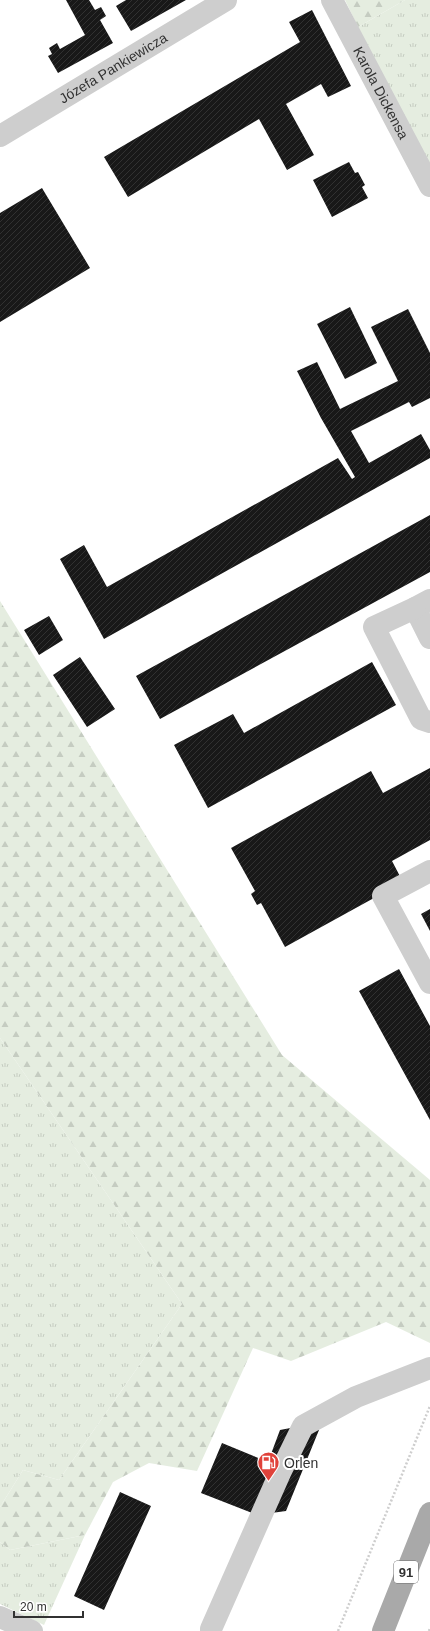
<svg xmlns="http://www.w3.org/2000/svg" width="430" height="1631" font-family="Helvetica,sans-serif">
  <defs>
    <pattern id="grass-tufts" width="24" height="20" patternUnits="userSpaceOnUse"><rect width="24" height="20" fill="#e5ede0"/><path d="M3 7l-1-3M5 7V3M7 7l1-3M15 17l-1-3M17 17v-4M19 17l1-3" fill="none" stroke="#c5ccc1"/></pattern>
    <pattern id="forest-firs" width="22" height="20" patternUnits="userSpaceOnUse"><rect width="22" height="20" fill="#e5ede0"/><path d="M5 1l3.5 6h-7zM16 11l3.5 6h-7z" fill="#c5ccc1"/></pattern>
    <pattern id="building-hatch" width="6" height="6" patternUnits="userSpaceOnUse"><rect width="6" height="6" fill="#181818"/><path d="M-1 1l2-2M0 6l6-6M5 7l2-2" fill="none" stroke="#313131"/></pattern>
  </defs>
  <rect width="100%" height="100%" fill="#fff"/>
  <!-- grass -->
  <path fill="url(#grass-tufts)" d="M405,0H430V165L358,27Z
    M0,1038L182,1304L59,1480L23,1470L0,1507Z
    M85,1535L44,1625L0,1604V1542L10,1550Z"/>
  <!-- forest -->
  <path fill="url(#forest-firs)" d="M345,0H405L358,27Z
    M0,601L282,1055L430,1180V1343L386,1322L291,1361L253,1348L197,1471L149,1463L113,1482L85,1535L10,1550L0,1542V1507L23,1470L59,1480L182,1304L0,1038Z"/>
  <!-- building -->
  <path fill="url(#building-hatch)" d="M66,0H89L95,10L101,7L106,16L100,20L113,43L58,73L48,56L52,54L49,48L57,43L60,49L85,35Z
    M126,0H186L131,31L116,6Z
    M312,10L351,86L328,97L321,84L286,104L314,155L287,170L259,119L128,197L104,157L300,42L289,22Z
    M349,162L355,173L358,172L365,185L362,187L368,198L332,217L313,180Z
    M42,188L90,268L0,322V213Z
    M350,307L377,363L345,379L317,324Z
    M408,309L430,353V398L412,407L409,402L351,431L369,463L421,434L430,450V458L104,639L60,559L84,545L107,587L338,458L352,479L355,477L321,418L297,371L317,362L340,409L398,381L371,327Z
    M430,515V572L160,719L136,676Z
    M49,616L63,640L39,655L24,630Z
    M80,657L115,709L87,727L53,675Z
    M372,662L396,705L208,808L174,745L233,714L244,733Z
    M430,768V840L392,861L403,882L285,947L261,903L257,905L251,894L255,891L231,848L371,771L383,793Z
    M430,909V931L421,914Z
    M399,969L430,1026V1120L359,991Z
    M306,1425L319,1430L286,1511L257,1515L201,1493L222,1443L268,1462L280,1430Z
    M120,1492L151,1506L104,1610L74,1596Z"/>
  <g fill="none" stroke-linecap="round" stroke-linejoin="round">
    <!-- path -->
    <path stroke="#cecece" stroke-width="2.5" stroke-dasharray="2 2" stroke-linecap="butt" d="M338,1631L430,1406
      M429,1631L430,1628"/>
    <!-- minor -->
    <g stroke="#cecece" stroke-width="22">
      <path id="s1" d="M332,0L430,186"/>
      <path id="s2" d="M0,136L226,0"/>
      <path d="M430,600L415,608L430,638"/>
      <path d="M415,608L374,627L421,719L430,722"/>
      <path d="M430,871L383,896L430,983"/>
      <path d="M0,1617L32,1631"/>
      <path d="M211,1631V1629L280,1473L303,1426L356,1397L430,1368"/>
    </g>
    <!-- major -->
    <path stroke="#a9a9a9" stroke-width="22" d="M383,1631L430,1513"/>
  </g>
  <!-- icons -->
  <defs>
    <symbol id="fuel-pin" viewBox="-11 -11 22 30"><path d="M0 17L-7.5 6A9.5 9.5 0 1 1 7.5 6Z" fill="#e0423a" stroke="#fff"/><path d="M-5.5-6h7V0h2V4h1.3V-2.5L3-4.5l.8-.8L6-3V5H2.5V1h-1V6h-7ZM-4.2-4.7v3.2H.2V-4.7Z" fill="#fff"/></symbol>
  </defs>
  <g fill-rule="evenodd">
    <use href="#fuel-pin" x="256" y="1450" width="25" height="34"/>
  </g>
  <g text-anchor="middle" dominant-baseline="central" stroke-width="4" stroke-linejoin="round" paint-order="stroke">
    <!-- shield labels -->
    <rect fill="#fff" stroke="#6f6f6f" stroke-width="1" x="394" y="1561" width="24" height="22" rx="3"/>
    <g font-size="13" font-weight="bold" fill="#313131">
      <text x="406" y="1572">91</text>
    </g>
    <!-- street labels -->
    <g font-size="14" fill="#313131" stroke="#fff">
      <text stroke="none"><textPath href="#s2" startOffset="132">Józefa Pankiewicza</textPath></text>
      <text stroke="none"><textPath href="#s1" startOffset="105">Karola Dickensa</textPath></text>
    </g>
    <!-- poi labels -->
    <g font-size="14" fill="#313131" stroke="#fff" text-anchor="start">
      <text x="284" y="1463">Orlen</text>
    </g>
  </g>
  <!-- scale -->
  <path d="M14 1611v6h69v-6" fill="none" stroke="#313131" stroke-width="2"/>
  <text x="20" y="1611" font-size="12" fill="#313131" stroke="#ffffff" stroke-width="3" paint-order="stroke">20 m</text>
</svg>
